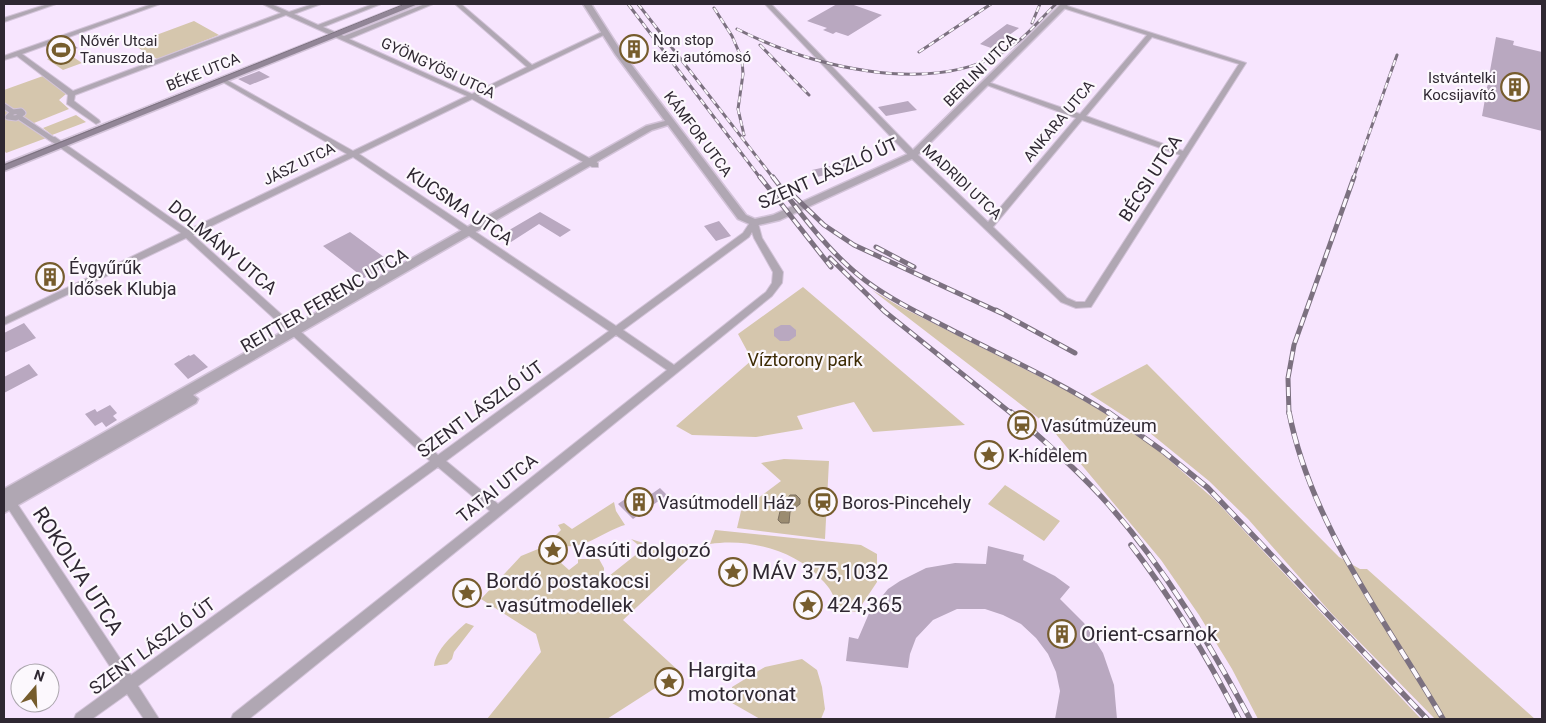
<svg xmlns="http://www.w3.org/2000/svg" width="1546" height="723" font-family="Roboto,sans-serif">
  <rect width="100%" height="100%" fill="#f7e5fe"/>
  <!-- green -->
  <path fill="#d5c6ad" d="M194,21L219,35L157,59L132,44Z
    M66,52L82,63L63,70L47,59Z
    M43,76L66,94L59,100L69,109L34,123L49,137L6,153L4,150V90Z
    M76,115L86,122L52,135L43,128Z
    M803,287L965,425L873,432L854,402L797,416L803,429L756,437L692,435L676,426L752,360L738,334Z
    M872,290L899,306L1070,392L1127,427L1160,452L1215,500L1421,719H1258L1232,669L1199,615L1161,560L1050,427Z
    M1147,364L1339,557L1360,569H1367L1535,719L1434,718L1332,614L1248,519L1209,481L1150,433L1090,394Z
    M784,459L829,461L825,539L737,528L741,511L781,481L761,463Z
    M1005,485L1060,521L1044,541L988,504Z
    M614,502L616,511L625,525C600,532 577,558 551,540L561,530L558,525L564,523L572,529Z
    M715,530L861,545L877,554V582L857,612L835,609C836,596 830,588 821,579C795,550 748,538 710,544Z
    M631,539C653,546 666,552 689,544L698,550L623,620L680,672L607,719H487L541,652L536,634L481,599L521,556L543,547L569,570L578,563V559H599L604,568V580L643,549Z
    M466,623L474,626L454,652L452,659L447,664L434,666C436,649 454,634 466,623Z
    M802,659L817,670L822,687L825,709L821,719H760L732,703V687L765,667Z"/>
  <!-- water -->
  <path fill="#9b8c71" stroke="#7b6e5e" d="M790,495H796L800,499V504L790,512L789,523H781L778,520L781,507Z"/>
  <!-- building -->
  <path fill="#b9a8c0" d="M837,4H851L882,15L848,36L836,32L833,34L823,30L827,28L807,21Z
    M1007,24L1019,28L991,48L980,44Z
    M1496,37L1514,41L1513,45L1542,52V131L1482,116Z
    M69,42L78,48L63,53L54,47Z
    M259,71L270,77L250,85L238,79Z
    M908,101L917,110L886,116L878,107Z
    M852,161L857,167L817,177L812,170Z
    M540,212L571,230L560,237L539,224L511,242L501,235Z
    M719,221L731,236L716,241L704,226Z
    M350,232L392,263L364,278L323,246Z
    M57,268L65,276L43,287L35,279Z
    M24,323L36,338L4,353V333Z
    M781,325H790L796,330V336L789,341H780L774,336V329Z
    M194,354L208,367L188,379L174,364L189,355L190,356Z
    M29,364L38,375L4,393V377Z
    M110,405L117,413L113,416L117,420L106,427L102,422L95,426L85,414L95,409L97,412Z
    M660,488L667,495L633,519L618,504L635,492L643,500Z
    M988,546L1024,555L1023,560L1055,576L1070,587L1060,599L1084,623L1103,653L1114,685L1117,719H1055L1060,691L1056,672L1048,654L1036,638L1021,624L1003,615L985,609H957L933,620L916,638L910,654L908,668L846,661L849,637L858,639L870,611L888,589L900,581L926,568L955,563L986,564Z"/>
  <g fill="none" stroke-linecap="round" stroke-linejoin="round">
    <defs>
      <path id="pedestrian" d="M4,106L13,112
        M21,111L23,113L16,118L8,117L13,112Z
        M19,117L52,139"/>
      <path id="minor" d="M48,4H56L4,22V18Z
        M152,4H160L22,54L73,91L281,13L263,4H271L289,12L313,4H321L294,14L318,25L373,4H381L323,27L344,36L425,4H433L349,39L472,94L527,67L455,4H461L532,65L604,31H608V33L478,96L598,163V167H592L472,99L359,154L616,326L743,233L751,221H757L758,223L762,238L783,272L782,283L772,296L249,719H231L233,714L490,511L438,467L138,686L159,719H144L127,694L92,719H74L76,714L120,682L4,502V488L8,490L131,675L430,461L186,238L4,325V318L181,233L48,139L49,137H55L188,230L347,154L221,81V79H225L353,151L467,96L286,15L75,95L74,101L99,120L100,122L96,124L67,104L68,95L17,56L4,60V56L15,52ZM353,157L609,331L438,455L193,235ZM752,232L754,238L773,272L772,283L766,292L674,365L623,330L749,237ZM616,335L667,370L498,504L446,461Z
        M765,4H771L916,153L988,222L1076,118L984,84V82H988L1080,114L1147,35L1060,7V5H1064L1246,63L1091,307L1076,308L1061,302L910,157ZM1152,37L1239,64L1183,151L1086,116ZM1082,120L1180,155L1085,302H1076L1067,298L993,227Z"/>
      <path id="tertiary" d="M583,4H591L621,51L746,215L755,219L773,215L910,153L1061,4H1069L916,157L780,220L754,226L738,219L668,125L652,130L193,395L198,399L196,403L4,513V489L646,126L665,121L615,54Z"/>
      <path id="secondary" d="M406,4H418L4,171V164Z"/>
    </defs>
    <!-- pedestrian casing -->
    <use href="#pedestrian" stroke="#d3c3d9" stroke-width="7"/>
    <!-- minor casing -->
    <use href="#minor" stroke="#d3c3d9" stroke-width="2"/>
    <!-- tertiary casing -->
    <use href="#tertiary" stroke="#d3c3d9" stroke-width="3"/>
    <!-- secondary casing -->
    <use href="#secondary" stroke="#d3c3d9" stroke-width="3"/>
    <!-- pedestrian -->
    <use href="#pedestrian" stroke="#b0a7b3" stroke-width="5"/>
    <!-- minor -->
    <use href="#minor" fill="#b0a7b3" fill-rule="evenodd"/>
    <!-- tertiary -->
    <use href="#tertiary" fill="#b0a7b3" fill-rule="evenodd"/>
    <!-- secondary -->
    <use href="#secondary" fill="#928697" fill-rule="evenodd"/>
    <!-- tram -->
    <path stroke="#7c7180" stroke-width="1" d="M4,165L405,4"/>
    <defs>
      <path id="rail-far2" d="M628,4L761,179
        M638,4L774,179
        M714,8L732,36L742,59L743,74L738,109L744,135
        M1032,23L1040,4
        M737,29C810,66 926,96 1002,53C1023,41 1039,20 1056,4
        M760,45L809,95
        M919,52L991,4
        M1353,179L1397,55"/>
      <path id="rail-far1" d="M760,177L831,267
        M773,177C801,214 829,253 866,281C893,301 923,315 952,330C1005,357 1060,382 1110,414
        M794,196L824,225L854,245L1001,313
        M876,247L914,267
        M830,258L884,311L1012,414
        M996,310L1075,353
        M1289,414L1288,378L1294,345L1354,177"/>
      <path id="rail" d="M1011,412C1045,441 1078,470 1108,504C1165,568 1209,643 1250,719
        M1108,412L1164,452L1208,488L1427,719
        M1289,412C1311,525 1386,621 1443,719
        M1131,545C1173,600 1208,658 1239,719"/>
    </defs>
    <!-- rail-far2 casing -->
    <use href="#rail-far2" stroke="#7c7180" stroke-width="3"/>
    <!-- rail-far1 casing -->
    <use href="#rail-far1" stroke="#7c7180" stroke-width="5"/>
    <!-- rail casing -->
    <use href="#rail" stroke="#7c7180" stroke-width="5.5"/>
    <!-- rail-far2 -->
    <use href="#rail-far2" stroke="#fcf8fd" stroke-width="2" stroke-dasharray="6" stroke-linecap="butt"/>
    <!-- rail-far1 -->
    <use href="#rail-far1" stroke="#fcf8fd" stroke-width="3" stroke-dasharray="9" stroke-linecap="butt"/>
    <!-- rail -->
    <use href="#rail" stroke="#fcf8fd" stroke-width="4" stroke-dasharray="11" stroke-linecap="butt"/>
  </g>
  <!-- icons -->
  <defs>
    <symbol id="building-ring" viewBox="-11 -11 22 22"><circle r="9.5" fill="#fcf8fd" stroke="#765c2d" stroke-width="1.5"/><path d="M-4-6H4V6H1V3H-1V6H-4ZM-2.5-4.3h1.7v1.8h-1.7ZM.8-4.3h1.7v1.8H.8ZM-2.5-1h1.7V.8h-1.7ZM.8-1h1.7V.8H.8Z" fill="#765c2d"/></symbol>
    <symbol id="stadium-ring" viewBox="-11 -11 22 22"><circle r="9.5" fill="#fcf8fd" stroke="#765c2d" stroke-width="1.5"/><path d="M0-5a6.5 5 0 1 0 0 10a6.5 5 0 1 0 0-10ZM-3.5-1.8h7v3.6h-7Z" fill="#765c2d"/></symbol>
    <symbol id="station-ring" viewBox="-11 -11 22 22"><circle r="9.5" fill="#fcf8fd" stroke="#765c2d" stroke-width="1.5"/><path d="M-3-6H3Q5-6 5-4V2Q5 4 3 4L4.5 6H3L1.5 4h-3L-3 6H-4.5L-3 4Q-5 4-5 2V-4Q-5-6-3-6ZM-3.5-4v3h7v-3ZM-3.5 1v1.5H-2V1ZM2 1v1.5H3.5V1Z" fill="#765c2d"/></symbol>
    <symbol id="sight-ring" viewBox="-11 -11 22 22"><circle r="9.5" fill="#fcf8fd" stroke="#765c2d" stroke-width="1.5"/><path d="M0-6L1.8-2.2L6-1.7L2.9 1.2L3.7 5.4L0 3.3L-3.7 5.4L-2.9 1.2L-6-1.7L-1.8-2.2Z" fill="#765c2d"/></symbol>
  </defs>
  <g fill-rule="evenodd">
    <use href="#building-ring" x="618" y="33" width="32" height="32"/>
    <use href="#stadium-ring" x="45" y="34" width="32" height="32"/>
    <use href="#building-ring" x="1499" y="71" width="32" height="32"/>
    <use href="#building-ring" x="34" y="261" width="32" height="32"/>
    <use href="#station-ring" x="1006" y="409" width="32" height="32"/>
    <use href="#sight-ring" x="973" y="439" width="32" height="32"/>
    <use href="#building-ring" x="623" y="486" width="32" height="32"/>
    <use href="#station-ring" x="807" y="486" width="32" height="32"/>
    <use href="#sight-ring" x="537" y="534" width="32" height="32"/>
    <use href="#sight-ring" x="717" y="556" width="32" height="32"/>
    <use href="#sight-ring" x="451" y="577" width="32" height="32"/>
    <use href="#sight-ring" x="792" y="589" width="32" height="32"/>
    <use href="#building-ring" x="1046" y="618" width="32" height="32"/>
    <use href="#sight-ring" x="653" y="666" width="32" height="32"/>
  </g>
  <g text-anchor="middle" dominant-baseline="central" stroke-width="4.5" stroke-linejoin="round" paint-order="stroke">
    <!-- far-poi labels -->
    <g font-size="15" fill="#2f2832" stroke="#fcf8fd" text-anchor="start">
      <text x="653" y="40">Non stop<tspan x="653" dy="17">kézi autómosó</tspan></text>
      <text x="80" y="41">Nővér Utcai<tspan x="80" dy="17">Tanuszoda</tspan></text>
      <text x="1496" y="78" text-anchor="end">Istvántelki<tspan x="1496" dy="17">Kocsijavító</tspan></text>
    </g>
    <!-- far-street labels -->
    <g font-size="15" fill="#2f2832" stroke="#fcf8fd">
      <text transform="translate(438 68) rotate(25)">GYÖNGYÖSI UTCA</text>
      <text transform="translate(980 70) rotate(-45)">BERLINI UTCA</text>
      <text transform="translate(203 72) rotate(-22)">BÉKE UTCA</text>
      <text transform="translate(1059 121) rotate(-50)">ANKARA UTCA</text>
      <text transform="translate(698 134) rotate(53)">KÁMFOR UTCA</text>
      <text transform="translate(299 164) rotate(-26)">JÁSZ UTCA</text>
      <text transform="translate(962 182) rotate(43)">MADRIDI UTCA</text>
    </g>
    <!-- street labels -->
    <g font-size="18" fill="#2f2832" stroke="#fcf8fd">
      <text transform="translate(828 173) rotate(-24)">SZENT LÁSZLÓ ÚT</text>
      <text transform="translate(1150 178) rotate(-57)">BÉCSI UTCA</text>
      <text transform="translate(460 206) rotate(34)">KUCSMA UTCA</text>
      <text transform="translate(223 247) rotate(40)">DOLMÁNY UTCA</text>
      <text transform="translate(324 300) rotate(-30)">REITTER FERENC UTCA</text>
      <text transform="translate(480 409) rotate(-36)">SZENT LÁSZLÓ ÚT</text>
      <text transform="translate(497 488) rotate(-39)">TATAI UTCA</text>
      <text transform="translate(152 646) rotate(-36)">SZENT LÁSZLÓ ÚT</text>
    </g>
    <!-- poi labels -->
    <g font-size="18" fill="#2f2832" stroke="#fcf8fd" text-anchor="start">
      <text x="69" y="267">Évgyűrűk<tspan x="69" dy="21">Idősek Klubja</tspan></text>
      <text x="1041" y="425">Vasútmúzeum</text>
      <text x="1008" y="455">K-hídelem</text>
      <text x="658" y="502">Vasútmodell Ház</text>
      <text x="842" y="502">Boros-Pincehely</text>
    </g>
    <!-- park labels -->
    <g font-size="18" fill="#3d2b04" stroke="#fcf8fd">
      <text x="805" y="359">Víztorony park</text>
    </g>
    <!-- near-poi labels -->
    <g font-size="21" fill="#2f2832" stroke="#fcf8fd" text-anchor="start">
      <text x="572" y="550">Vasúti dolgozó</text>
      <text x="752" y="572">MÁV 375,1032</text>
      <text x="486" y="581">Bordó postakocsi<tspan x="486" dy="24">- vasútmodellek</tspan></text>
      <text x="827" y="605">424,365</text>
      <text x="1081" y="634">Orient-csarnok</text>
      <text x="688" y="670">Hargita<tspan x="688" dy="24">motorvonat</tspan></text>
    </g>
    <!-- near-street labels -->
    <g font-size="21" fill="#2f2832" stroke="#fcf8fd">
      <text transform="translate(78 571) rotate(57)">ROKOLYA UTCA</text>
    </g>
  </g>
  <!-- border -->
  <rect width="1546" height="723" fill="none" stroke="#2f2832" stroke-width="10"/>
  <!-- north arrow -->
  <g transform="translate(35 688) rotate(19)"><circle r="24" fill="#fcf8fd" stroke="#aaa5ac"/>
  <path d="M0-4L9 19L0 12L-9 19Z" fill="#765c2d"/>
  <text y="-8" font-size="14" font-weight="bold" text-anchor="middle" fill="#2f2832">N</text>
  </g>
</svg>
